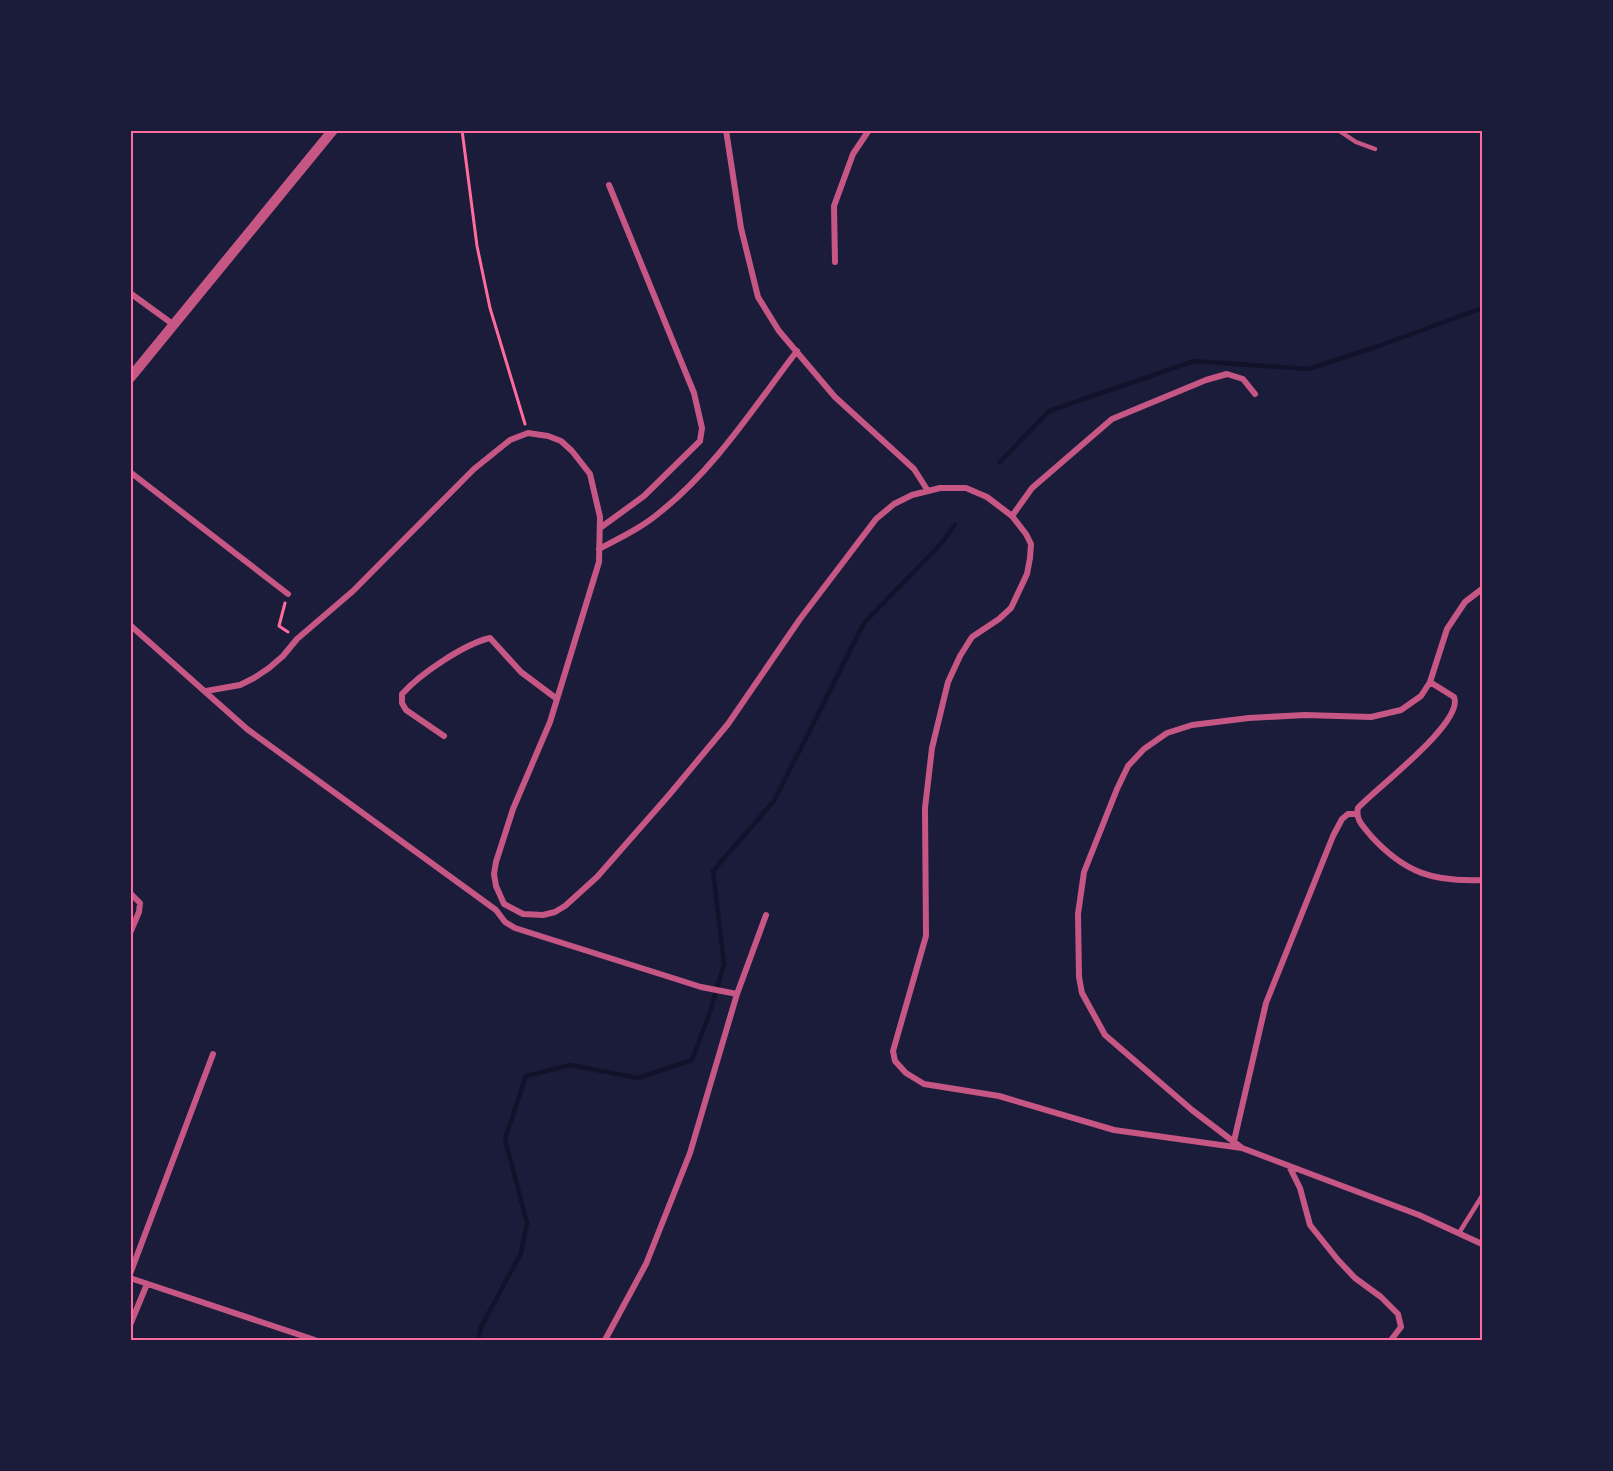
<svg xmlns="http://www.w3.org/2000/svg" width="1613" height="1471" font-family="Lora,serif">
  <rect width="100%" height="100%" fill="#1b1b3a"/>
  <g fill="none" stroke-linecap="round" stroke-linejoin="round">
    <!-- stream -->
    <path stroke="#12122b" stroke-width="4.5" d="M1000,462L1049,411L1194,361L1308,369L1376,347L1482,308
      M478,1340L481,1327L521,1253L527,1223L505,1139L526,1076L570,1065L638,1078L692,1060L710,1012L724,964L713,871L774,801L864,623L939,546L955,525"/>
    <!-- path -->
    <path stroke="#ff6b9d" stroke-width="3" d="M462,130L477,246L490,308L525,424
      M285,603L279,626L288,632"/>
    <!-- service -->
    <path stroke="#c65784" stroke-width="4.5" d="M1338,130L1356,142L1375,149
      M1459,1233L1482,1196"/>
    <!-- minor -->
    <path stroke="#c65784" stroke-width="6" d="M726,130L741,228L758,297L779,331L835,397L914,469L928,491
      M835,262L834,206L853,154L869,130
      M130,293L174,325
      M130,472L288,594
      M1012,516L1032,488L1112,419L1206,380L1227,374L1243,379L1255,394
      M600,528L644,496L700,441L702,428L694,393L609,185
      M599,549C620,538 641,528 659,513C715,469 754,407 797,351
      M130,625L247,729L496,910L505,922L515,928L701,987L737,994
      M1430,682L1454,697C1465,722 1375,789 1358,808C1355,820 1364,827 1371,836C1405,873 1433,882 1482,880
      M206,691L240,685L254,678L269,668L283,656L297,639L353,591L474,469L510,440L528,433L548,436L561,441L572,451L590,474L600,517L599,562L550,722L513,809L496,862L494,874L496,886L504,904L523,914L543,915L555,912L565,906L597,877L669,795L728,724L800,619L876,519L894,504L912,495L940,488H966L987,497L1012,516L1026,534L1031,544L1030,558L1027,574L1011,608L999,619L972,637L960,656L948,682L932,748L925,808L926,936L893,1051L895,1061L906,1073L924,1084L999,1096L1114,1130L1242,1148L1419,1215L1482,1244
      M444,736L406,710L402,703V694C420,674 464,644 490,638L521,672L557,699
      M130,893L140,903L139,912L130,933
      M1234,1141L1266,1003L1333,836L1342,819L1348,814H1357
      M1242,1148L1192,1110L1105,1035L1082,993L1079,977L1078,914L1084,872L1117,789L1128,766L1144,749L1167,733L1192,725L1249,718L1305,715L1371,717L1401,710L1421,696L1430,682L1447,629L1465,602L1482,589
      M1289,1166L1300,1188L1310,1225L1338,1260L1355,1278L1381,1297L1398,1314L1401,1327L1391,1340
      M130,1274L213,1054
      M130,1278L315,1340
      M130,1325L147,1284
      M605,1340L646,1264L690,1153L737,994L766,915"/>
    <!-- tertiary -->
    <path stroke="#c65784" stroke-width="10" d="M130,378L333,130"/>
  </g>
  <!-- border -->
  <rect width="1613" height="1471" fill="none" stroke="#1b1b3a" stroke-width="264"/>
  <rect x="132" y="132" width="1349" height="1207" fill="none" stroke="#ff6b9d" stroke-width="2"/>
</svg>
